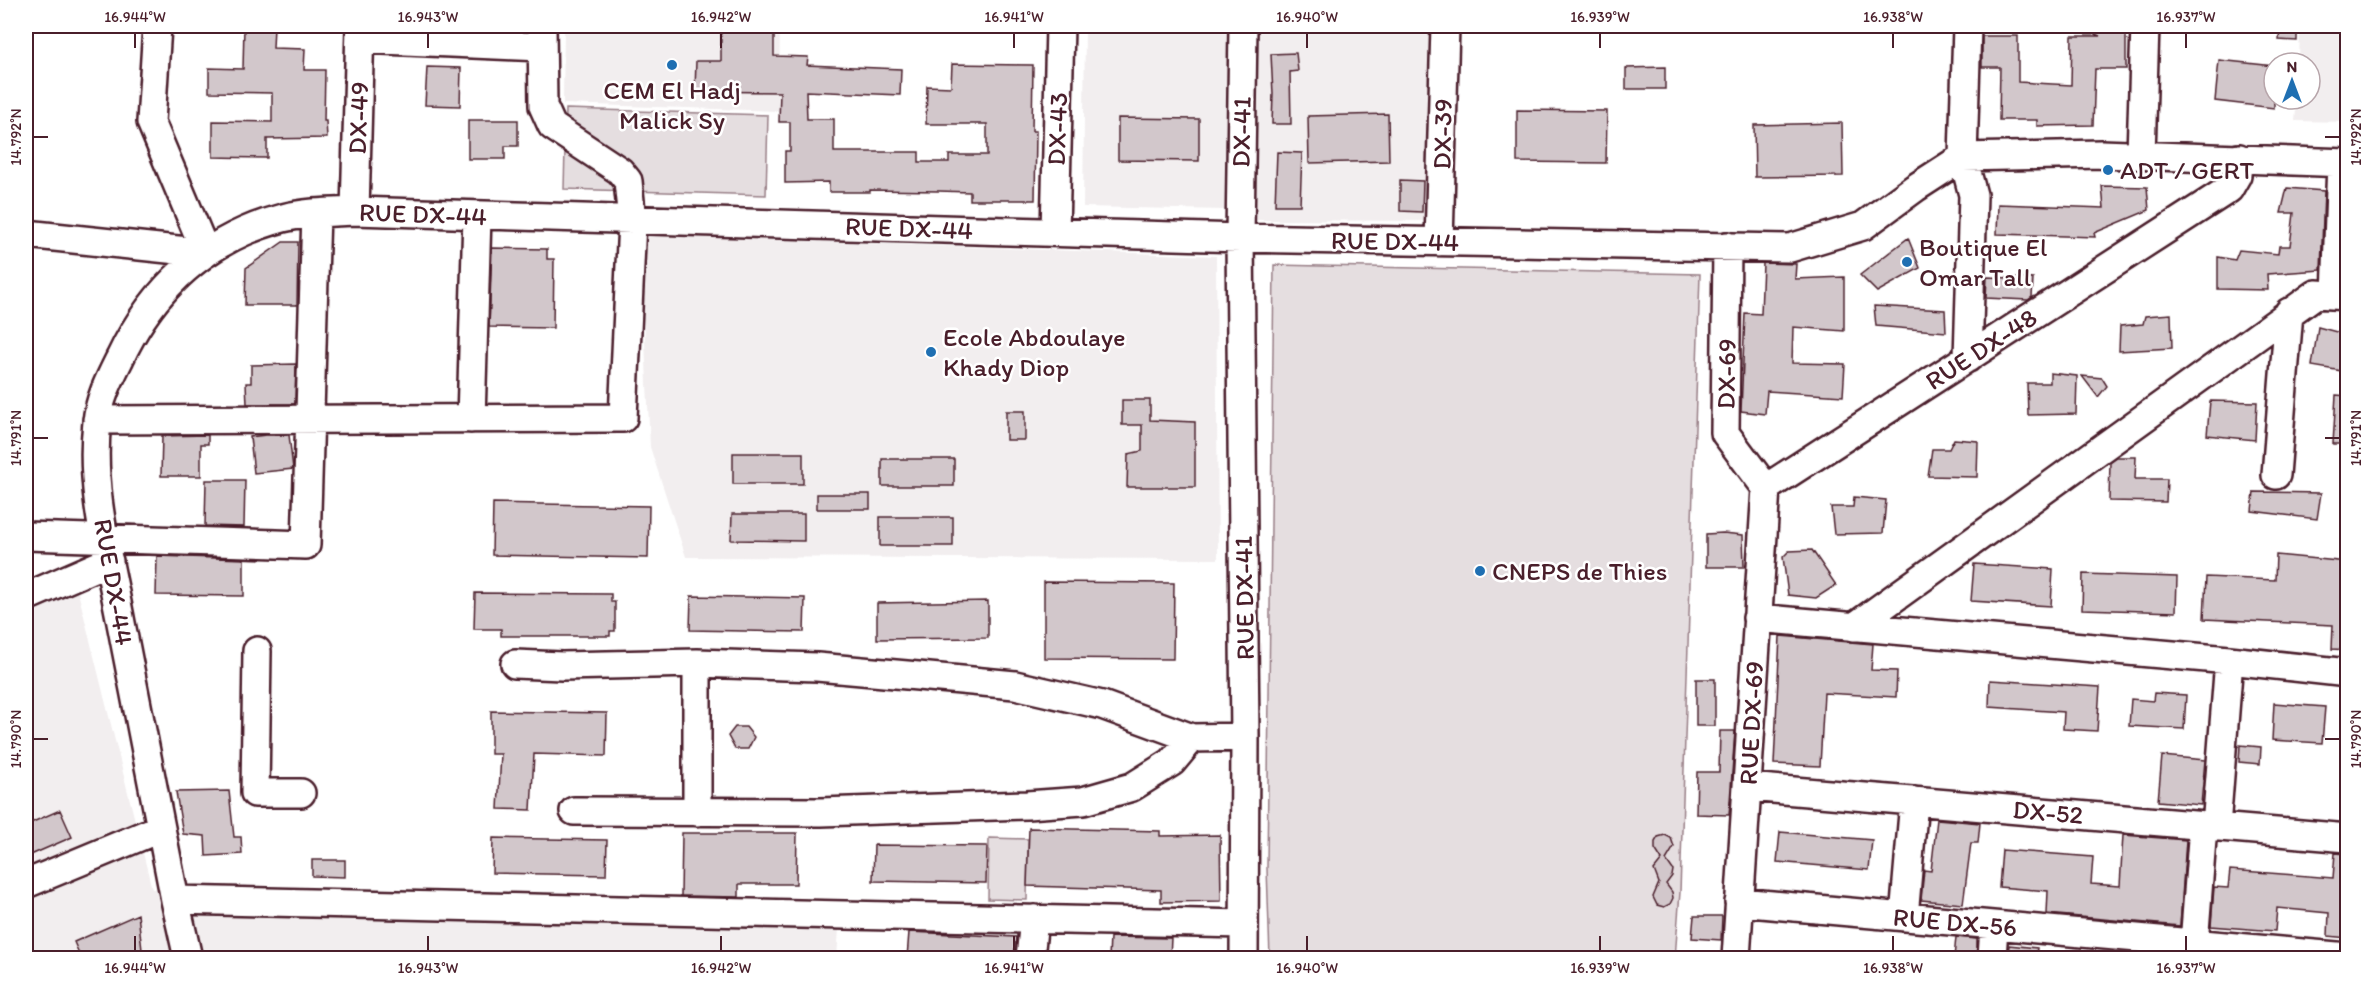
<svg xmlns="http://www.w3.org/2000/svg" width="2373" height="984" font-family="Itim,sans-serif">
  <rect width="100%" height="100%" fill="#fff"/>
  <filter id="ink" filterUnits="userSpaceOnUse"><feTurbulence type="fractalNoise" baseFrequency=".0167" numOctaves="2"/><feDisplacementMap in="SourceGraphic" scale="12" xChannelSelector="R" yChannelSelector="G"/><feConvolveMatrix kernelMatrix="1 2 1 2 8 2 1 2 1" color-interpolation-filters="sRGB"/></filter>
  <g filter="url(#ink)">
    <!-- built -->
    <path fill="#f2eeef" d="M564,26H780L779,111L563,104Z
      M1085,26H1229L1226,210L1083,207Z
      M1257,26H1435L1427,221L1257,220Z
      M2300,26H2347V122L2295,121L2297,99H2310V63H2299Z
      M640,235L1216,256L1218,559L686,557L650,447Z
      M72,568L152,889L839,929L837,958H26V586Z"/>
    <!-- green -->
    <path fill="#e5dee0" stroke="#987e86" stroke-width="1.5" d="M566,109L768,115L766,195L564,189Z
      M1274,265L1700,274L1680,892L1675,958H1270L1267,868Z
      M989,838L1028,839L1027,900L988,899Z"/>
    <!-- building -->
    <path fill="#d2c7cb" stroke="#4a1f2b" stroke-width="1.5" d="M244,26H274L273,48L305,49L304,70H325L324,121H326L327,138L267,139V158L213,157V121L272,122V93L209,92V68L243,69Z
      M721,26H774V56L808,57L807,65L901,69L900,95L806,91L807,119H834V152H919V162H949V155H987V124H926L927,86L951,87L952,64L1033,65L1032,131H1036L1035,200H970V192L939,191L870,190V192H829V182L785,183V151H790V122H779L780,92L695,91L696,61H721Z
      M2075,26H2126V69H2095L2093,125L2037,126V120H1999L2000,67H1982V36H2018V82L2071,85L2072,36H2100Z
      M2280,26H2297V41L2279,40Z
      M1296,53L1298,71L1290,72L1291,124H1272L1273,94L1271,54Z
      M2219,60L2274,66V108L2215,101Z
      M427,67L461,68L460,106L425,105Z
      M1665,67V89H1626V68Z
      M1517,110L1607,111L1606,163L1517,162Z
      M1388,114L1389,161L1309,163L1308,116Z
      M1118,118L1199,119V161L1118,160Z
      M468,120H518V146H505V159H468Z
      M1842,123L1843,176L1755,177L1754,125Z
      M1277,152L1302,153L1300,205H1275Z
      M1400,180L1423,181L1422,212L1400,211Z
      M2102,186L2147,187L2149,210L2094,233L2095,237L1997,234L1998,204L2104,208Z
      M2287,188L2324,191L2321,270L2267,274L2268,290L2218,289V257L2235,260L2239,250L2278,254L2279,246H2290L2294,213H2281Z
      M1908,238L1920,268L1877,292L1860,275Z
      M283,242H298L297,305H245L246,268Z
      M492,248L547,249V259H554L553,328L489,327Z
      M1763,263L1796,264L1795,279L1844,277V331L1793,327L1792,363L1845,364L1843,396L1767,391L1765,414L1741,411L1745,313L1761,314Z
      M1987,277L2033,279L2032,297L2028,300L1986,298Z
      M1874,306L1945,310L1946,332L1876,326Z
      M2171,314L2172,348L2119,351L2120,326L2143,324L2145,316Z
      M2318,327L2348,335V372L2312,366Z
      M296,364L295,404H247L246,383H251V365Z
      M2050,373L2077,376L2076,414L2028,415L2027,383H2050Z
      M2082,376L2102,378L2107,386L2098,397Z
      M2336,395L2348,396V444H2333Z
      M1122,400H1150V420L1195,422V487H1127L1128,454L1142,451V425H1122Z
      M2210,401L2257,402L2255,440L2207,435Z
      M1006,411H1025V440H1006Z
      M208,435V444H201V476H161L162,436Z
      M266,435H289L293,469L254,473L250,437Z
      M1954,439L1978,441L1977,477L1928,476L1932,449H1949Z
      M733,453H803V484H733Z
      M2117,457H2136L2135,479H2167L2166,502L2109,501L2110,462Z
      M882,459H954V486H882Z
      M206,480H245L244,527L205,526Z
      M2254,492L2321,493L2317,519L2252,511Z
      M817,494H870V509H817Z
      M1854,497L1886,500L1883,533L1834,534L1831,507H1853Z
      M493,503L649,506L648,558L492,555Z
      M732,514H804V541L731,540Z
      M880,517H953V546H880Z
      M1723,533L1743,535L1744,567H1706V534Z
      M1812,550L1836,585L1816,598L1788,595L1783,557L1789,551Z
      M2276,555L2348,562V650L2332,649L2333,625L2204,619L2206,577L2275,580Z
      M157,556L244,559V596L156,595Z
      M1974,564L2053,569L2051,606L1971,601Z
      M2083,574L2177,577L2176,612L2082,609Z
      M1044,582L1174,583L1173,659L1044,658Z
      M475,593L611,594V602H615V631H610V636H501V629H474Z
      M691,596L805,598L804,632L690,630Z
      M988,601V638L877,639V603Z
      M1780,636L1873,644L1871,670L1897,671L1896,697L1824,693L1820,766L1774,764Z
      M1696,679H1715V726H1696Z
      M1990,680L2100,687L2097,731L2063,729L2064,712L1989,707Z
      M2154,693L2186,695L2184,729L2129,726L2131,699L2153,701Z
      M2274,703L2325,707L2322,743L2272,740Z
      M491,711L607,713L606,756L534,754L531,810L498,809L501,754H491Z
      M735,727H746L754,737L748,749H735L728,736Z
      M1720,731H1735L1729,815L1696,814L1697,772H1719Z
      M2240,745L2261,747L2260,764L2239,762Z
      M2162,756L2205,760L2201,805L2158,801Z
      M229,791L234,837H241L242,854L206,856L205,836L183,834L176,792Z
      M60,810L72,837L26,857V825Z
      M1937,819L1980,823L1978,843H1971L1963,904L1921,900L1924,870L1931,871Z
      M1029,828L1160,831V836L1220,835L1221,901L1161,902V890L1027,886Z
      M1780,832L1872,840L1869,870L1777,862Z
      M682,833H797L796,884H739V897L681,896Z
      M1665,835L1671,838L1674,847L1666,860L1673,870L1672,876L1666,884L1672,892L1673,898L1670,904L1664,907L1657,905L1653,897L1659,883L1654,870L1662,860L1655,849V842L1658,837Z
      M2123,835L2186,840L2180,926L2047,914L2048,891L1999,887L2002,850L2093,857L2091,884L2120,886Z
      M493,838L607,840L606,875L492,873Z
      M874,845L987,846L986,883L873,881Z
      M2335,853L2348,854V938L2328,936L2329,913L2277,908L2275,931L2211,926L2214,887L2228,888L2230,870L2333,878Z
      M312,860H345V877L312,876Z
      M138,914L142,950L124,958H81L74,942Z
      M1694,916H1722L1721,940L1692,938Z
      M909,932L1016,937L1014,958H907Z
      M1110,937L1171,938L1170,958H1109Z
      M1956,937L1977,939V958H1954Z
      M2009,945L2037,948L2036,958H2008Z"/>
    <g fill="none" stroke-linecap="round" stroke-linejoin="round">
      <defs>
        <path id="minor" d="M1243,26L1240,238L1245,737L1244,958
          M1967,26L1963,157L1973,195L1968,358
          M360,39L542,47
          M2141,154L2145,26
          M355,211L360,26
          M1055,232L1060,26
          M26,234L206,253L151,122L157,26
          M1439,242L1445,26
          M1727,246L1725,433L1766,488
          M2336,295L2341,163
          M471,419L477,216
          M97,420L623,418L632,221L628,181L620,171L552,126L543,106L542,26
          M2276,475L2289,312
          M1766,488L2229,189L2237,175L2239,158
          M26,536L306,545L316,213
          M26,597L109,561
          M1757,618L2229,660L2348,673
          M1854,627L2316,294L2348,296
          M257,651L255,793H301
          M697,663V812
          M515,664L562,666L697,663L817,667L918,676L1015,685L1102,705L1192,738L1245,737
          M1748,787L2348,838
          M574,811L821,812L1027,805L1083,801L1132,787L1172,762L1192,738
          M2216,827L2229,660
          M26,884L161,828
          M175,900L1244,924
          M1739,902L2348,957
          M1904,917L1914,801
          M2194,944L2203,826
          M188,958L175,900C157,808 139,716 121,623C109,558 89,489 97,422C99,399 110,378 120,358C153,288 207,238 283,218C306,212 331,212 355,211L1240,238L1790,248L1863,226L1915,188L1963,157L2101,154L2348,163
          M1030,958L1034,919
          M1736,958L1766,488
          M1992,958L1994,926"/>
      </defs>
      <!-- minor casing -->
      <use href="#minor" stroke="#4a1f2b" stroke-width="32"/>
      <!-- minor -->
      <use href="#minor" stroke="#fff" stroke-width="27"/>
    </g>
  </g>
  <!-- ticks -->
  <path fill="none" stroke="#4a1f2b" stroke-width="2" d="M135,33V48M428,33V48M721,33V48M1014,33V48M1307,33V48M1600,33V48M1893,33V48M2186,33V48M33,137H48M2325,137H2340M33,438H48M2325,438H2340M33,739H48M2325,739H2340M135,936V951M428,936V951M721,936V951M1014,936V951M1307,936V951M1600,936V951M1893,936V951M2186,936V951"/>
  <!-- markers -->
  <g fill="#1f6fb2" stroke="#fff" stroke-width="2">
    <circle cx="672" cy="65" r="6"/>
    <circle cx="2108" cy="170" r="6"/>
    <circle cx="1907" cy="262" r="6"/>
    <circle cx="931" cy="352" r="6"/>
    <circle cx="1480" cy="571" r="6"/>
  </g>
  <g text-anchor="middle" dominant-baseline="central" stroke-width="5" stroke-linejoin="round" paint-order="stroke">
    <!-- poi labels -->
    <g font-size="26" fill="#4a1f2b" stroke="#fff" text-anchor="start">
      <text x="672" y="90" text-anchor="middle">CEM El Hadj<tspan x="672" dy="30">Malick Sy</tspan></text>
      <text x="2120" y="170">ADT / GERT</text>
      <text x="1919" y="247">Boutique El<tspan x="1919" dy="30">Omar Tall</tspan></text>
      <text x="943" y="337">Ecole Abdoulaye<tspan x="943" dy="30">Khady Diop</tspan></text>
      <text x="1492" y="571">CNEPS de Thies</text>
    </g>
    <!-- street labels -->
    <g font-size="26" fill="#4a1f2b" stroke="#fff">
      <text transform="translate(358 118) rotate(-88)">DX-49</text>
      <text transform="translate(1057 129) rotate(-88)">DX-43</text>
      <text transform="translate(1241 132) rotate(-89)">DX-41</text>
      <text transform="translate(1442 134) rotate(-89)">DX-39</text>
      <text transform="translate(423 214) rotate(2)">RUE DX-44</text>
      <text transform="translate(909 228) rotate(2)">RUE DX-44</text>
      <text transform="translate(1395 241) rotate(1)">RUE DX-44</text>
      <text transform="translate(1981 349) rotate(-33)">RUE DX-48</text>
      <text transform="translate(1726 374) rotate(-89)">DX-69</text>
      <text transform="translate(114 582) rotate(80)">RUE DX-44</text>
      <text transform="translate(1244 598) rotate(-91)">RUE DX-41</text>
      <text transform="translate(1751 723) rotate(-87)">RUE DX-69</text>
      <text transform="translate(2048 812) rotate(5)">DX-52</text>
      <text transform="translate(1955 922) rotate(5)">RUE DX-56</text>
    </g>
  </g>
  <!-- margin -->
  <rect width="2373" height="984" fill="none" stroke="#fff" stroke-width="66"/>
  <!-- north arrow -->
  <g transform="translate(2292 81)"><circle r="28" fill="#ffffff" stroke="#b7a5aa" stroke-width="1.5"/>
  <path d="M0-4.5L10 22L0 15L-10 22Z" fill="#1f6fb2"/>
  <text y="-9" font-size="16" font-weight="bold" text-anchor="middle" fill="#4a1f2b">N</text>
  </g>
  <rect x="33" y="33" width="2307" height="918" fill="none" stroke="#4a1f2b" stroke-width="2"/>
  <g font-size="15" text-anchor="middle" fill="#4a1f2b">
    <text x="135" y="22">16.944°W</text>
    <text x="428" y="22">16.943°W</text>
    <text x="721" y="22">16.942°W</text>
    <text x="1014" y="22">16.941°W</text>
    <text x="1307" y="22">16.940°W</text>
    <text x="1600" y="22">16.939°W</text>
    <text x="1893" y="22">16.938°W</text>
    <text x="2186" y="22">16.937°W</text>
    <text transform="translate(16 137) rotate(-90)" y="5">14.792°N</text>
    <text transform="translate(2356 137) rotate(-90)" y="5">14.792°N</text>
    <text transform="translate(16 438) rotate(-90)" y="5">14.791°N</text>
    <text transform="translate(2356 438) rotate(-90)" y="5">14.791°N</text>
    <text transform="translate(16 739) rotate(-90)" y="5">14.790°N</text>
    <text transform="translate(2356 739) rotate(-90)" y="5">14.790°N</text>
    <text x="135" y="973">16.944°W</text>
    <text x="428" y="973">16.943°W</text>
    <text x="721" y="973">16.942°W</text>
    <text x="1014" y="973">16.941°W</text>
    <text x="1307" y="973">16.940°W</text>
    <text x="1600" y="973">16.939°W</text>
    <text x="1893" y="973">16.938°W</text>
    <text x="2186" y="973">16.937°W</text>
  </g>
</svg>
